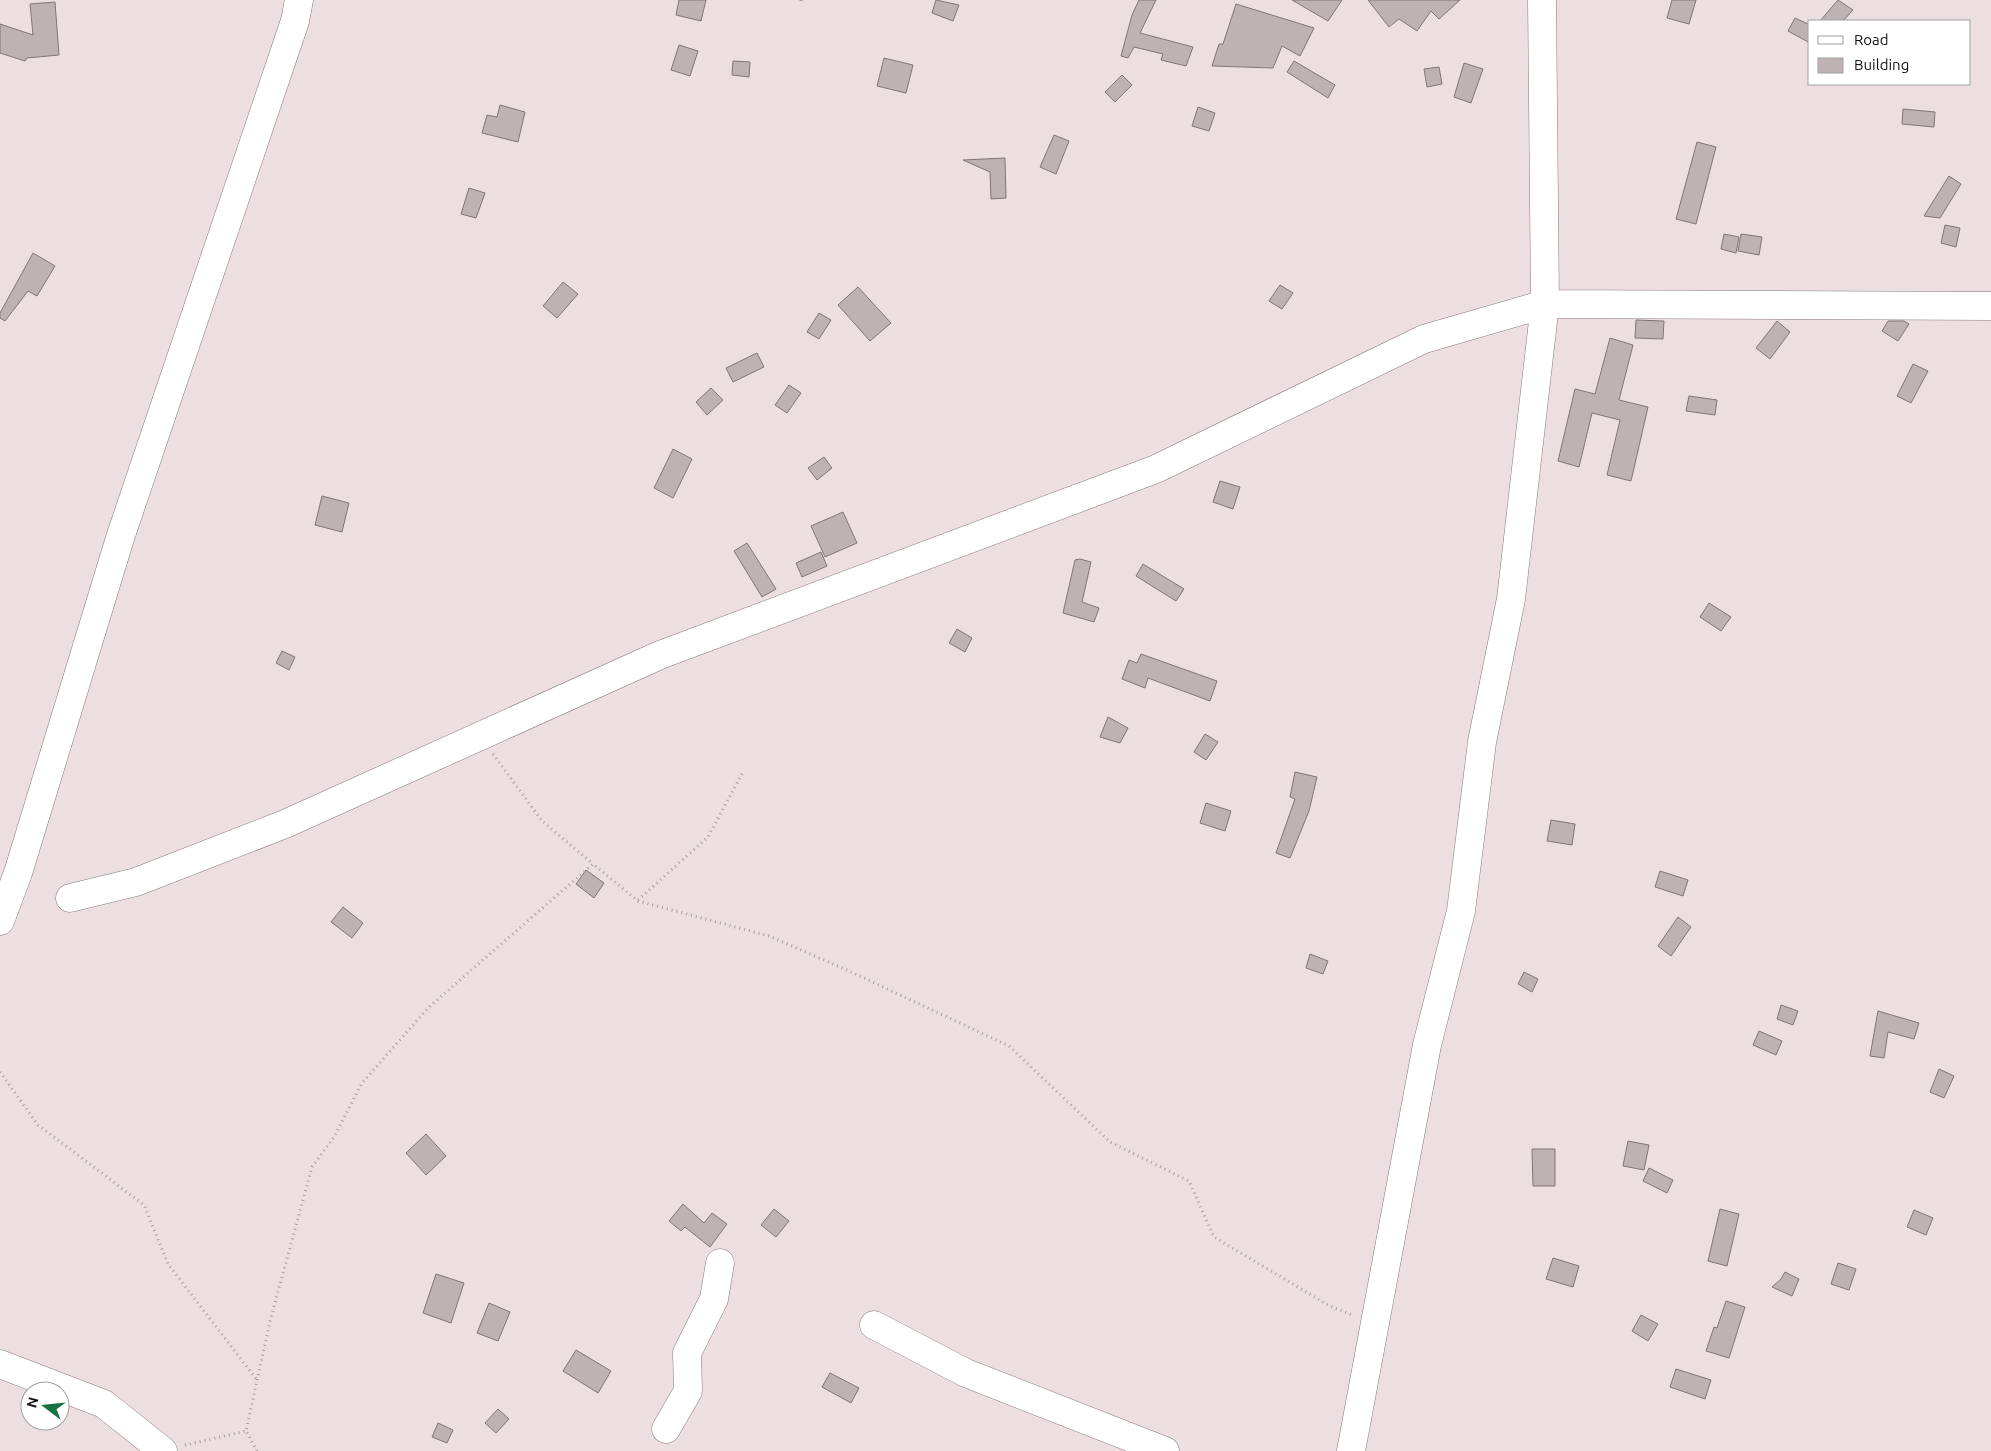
<svg xmlns="http://www.w3.org/2000/svg" width="1991" height="1451" font-family="Ubuntu,sans-serif">
  <rect width="100%" height="100%" fill="#eddfe1"/>
  <!-- building -->
  <path fill="#bfb2b4" stroke="#827577" d="M679,0H706L701,21L676,15Z
    M936,0L959,5L953,21L932,13Z
    M1139,0H1156L1140,33L1193,47L1186,66L1161,60L1163,54L1134,47L1128,58L1121,56L1132,15Z
    M1292,0H1342L1328,21Z
    M1368,0H1460L1439,19L1431,11L1417,31L1399,19L1389,27Z
    M1672,0H1696L1689,24L1667,18Z
    M1838,0L1853,10L1843,21H1820Z
    M55,2L59,55L27,58L25,61L0,53V24L33,35L30,4Z
    M1236,4L1314,28L1300,56L1282,46L1273,68L1212,66L1219,44H1223Z
    M1795,18L1810,25V43L1788,31Z
    M679,45L698,51L690,76L671,70Z
    M884,58L913,65L906,93L877,86Z
    M733,61L750,62L749,77L732,75Z
    M1294,61L1335,85L1328,98L1287,72Z
    M1464,63L1483,69L1471,103L1454,97Z
    M1439,67L1442,84L1427,87L1424,69Z
    M1122,75L1132,85L1115,102L1105,92Z
    M500,105L525,112L518,142L482,133L487,115L497,117Z
    M1198,107L1215,113L1209,131L1192,126Z
    M1903,109L1935,112L1934,127L1902,124Z
    M1054,135L1069,141L1056,174L1040,167Z
    M1697,142L1716,147L1696,224L1676,219Z
    M1005,158L1006,198L991,199L990,172L963,160Z
    M1949,176L1961,184L1940,218L1924,216Z
    M469,188L485,193L476,218L461,214Z
    M1945,225L1960,228L1956,247L1941,243Z
    M1724,234L1739,237L1736,253L1721,249Z
    M1741,234L1762,237L1759,255L1738,251Z
    M33,253L55,266L37,296L28,291L5,321L0,318V313Z
    M563,282L578,294L557,318L543,306Z
    M1280,285L1293,293L1282,309L1269,301Z
    M858,287L891,323L870,341L838,305Z
    M819,313L831,320L819,339L807,332Z
    M1636,320L1664,321L1663,339L1635,338Z
    M1777,321L1790,332L1770,359L1756,348Z
    M1888,321H1904L1909,324L1898,341L1882,331Z
    M1610,338L1633,345L1619,400L1648,407L1631,481L1607,475L1620,420L1592,413L1579,467L1558,461L1575,389L1595,394Z
    M757,353L764,367L733,382L726,368Z
    M1913,364L1928,371L1911,403L1897,396Z
    M789,385L801,393L787,413L775,405Z
    M711,388L723,400L707,415L696,402Z
    M1689,396L1717,400L1715,415L1686,411Z
    M673,449L692,459L673,498L654,488Z
    M824,457L832,468L817,480L808,468Z
    M1220,481L1240,487L1233,509L1213,502Z
    M322,496L349,503L342,532L315,525Z
    M843,512L857,543L825,557L811,526Z
    M747,543L776,589L762,597L734,551Z
    M821,552L827,566L802,577L796,563Z
    M1080,559L1091,562L1082,602L1099,608L1094,622L1063,613L1075,560Z
    M1143,564L1184,589L1176,601L1136,576Z
    M1709,603L1731,617L1721,631L1700,617Z
    M957,629L972,638L965,652L949,643Z
    M282,651L295,657L289,670L276,663Z
    M1141,654L1217,681L1210,701L1148,678L1145,688L1122,679L1129,660L1137,663Z
    M1108,717L1128,728L1120,743L1100,737Z
    M1205,734L1218,742L1206,760L1194,752Z
    M1295,772L1317,777L1309,811L1290,858L1276,853L1295,799L1290,797Z
    M1206,803L1231,811L1225,831L1200,823Z
    M1551,820L1575,824L1572,845L1547,841Z
    M586,870L604,883L594,898L576,884Z
    M1660,871L1688,880L1683,896L1655,887Z
    M343,907L363,923L352,938L331,922Z
    M1678,917L1691,927L1671,956L1658,946Z
    M1310,954L1328,961L1323,974L1306,968Z
    M1524,972L1538,979L1532,992L1518,984Z
    M1781,1005L1798,1011L1793,1025L1777,1019Z
    M1878,1011L1919,1023L1914,1039L1888,1032L1884,1058L1870,1056Z
    M1759,1031L1782,1041L1776,1055L1753,1045Z
    M1939,1069L1954,1076L1944,1098L1930,1092Z
    M426,1134L446,1156L426,1175L406,1153Z
    M1628,1141L1649,1145L1644,1170L1623,1166Z
    M1532,1149H1555V1186H1533Z
    M1649,1168L1673,1180L1667,1193L1643,1181Z
    M683,1204L704,1223L712,1213L727,1224L710,1247L685,1227L681,1231L669,1221Z
    M774,1209L789,1221L776,1237L761,1225Z
    M1720,1209L1739,1214L1727,1266L1708,1261Z
    M1914,1210L1933,1218L1926,1235L1907,1227Z
    M1553,1258L1579,1266L1573,1287L1546,1279Z
    M1838,1263L1856,1269L1849,1290L1831,1284Z
    M1785,1272L1799,1279L1792,1296L1772,1287L1781,1279Z
    M436,1274L464,1283L451,1323L423,1313Z
    M1726,1301L1745,1307L1729,1358L1706,1351L1714,1327L1717,1328Z
    M489,1303L510,1312L498,1341L477,1333Z
    M1641,1315L1658,1324L1648,1341L1632,1331Z
    M576,1350L611,1371L598,1393L563,1371Z
    M1676,1369L1711,1380L1705,1399L1670,1387Z
    M830,1373L859,1388L851,1403L822,1387Z
    M498,1409L509,1419L496,1433L485,1423Z
    M438,1423L453,1430L447,1443L432,1437Z"/>
  <g fill="none" stroke-linecap="round" stroke-linejoin="round">
    <defs>
      <path id="minor" d="M70,898L136,882L285,824L660,655L1156,469L1424,339L1545,304L1991,306
        M0,921L18,873L120,538L295,21L299,0
        M874,1325L966,1373L1165,1451
        M0,1364L104,1404L163,1451
        M666,1429L688,1391L687,1353L714,1299L720,1263
        M1351,1451L1427,1045L1461,911L1482,742L1511,599L1545,304L1542,0"/>
    </defs>
    <!-- minor casing -->
    <use href="#minor" stroke="#877a7c" stroke-width="29"/>
    <!-- path -->
    <path stroke="#a79c9d" stroke-width="3" stroke-dasharray="1 4" stroke-linecap="butt" d="M801,0V5
      M493,754L542,821L593,864
      M638,900L708,837L743,772
      M0,1072L38,1125L144,1205L168,1264L257,1380
      M185,1445L246,1431
      M257,1451L246,1431L270,1321L312,1167L334,1137L362,1083L429,1007L593,864L638,901L769,936L849,971L1009,1046L1110,1142L1189,1181L1214,1237L1328,1305L1354,1316"/>
    <!-- minor -->
    <use href="#minor" stroke="#fff" stroke-width="28"/>
  </g>
  <!-- legend -->
  <rect x="1808" y="20" width="162" height="65" fill="#ffffff" stroke="#a1a0a0"/>
  <rect x="1818" y="36" width="25" height="8" fill="#ffffff" stroke="#a1a0a0"/>
  <text x="1854" y="45" font-size="15" fill="#151111">Road</text>
  <rect x="1818" y="58" width="25" height="15" fill="#bfb2b4" stroke="#a1a0a0"/>
  <text x="1854" y="70" font-size="15" fill="#151111">Building</text>
  <!-- north arrow -->
  <g transform="translate(45 1406) rotate(286)"><circle r="24" fill="#ffffff" stroke="#a1a0a0"/>
  <path d="M0-4L9 19L0 12L-9 19Z" fill="#177144"/>
  <text y="-8" font-size="14" font-weight="bold" text-anchor="middle" fill="#151111">N</text>
  </g>
</svg>
